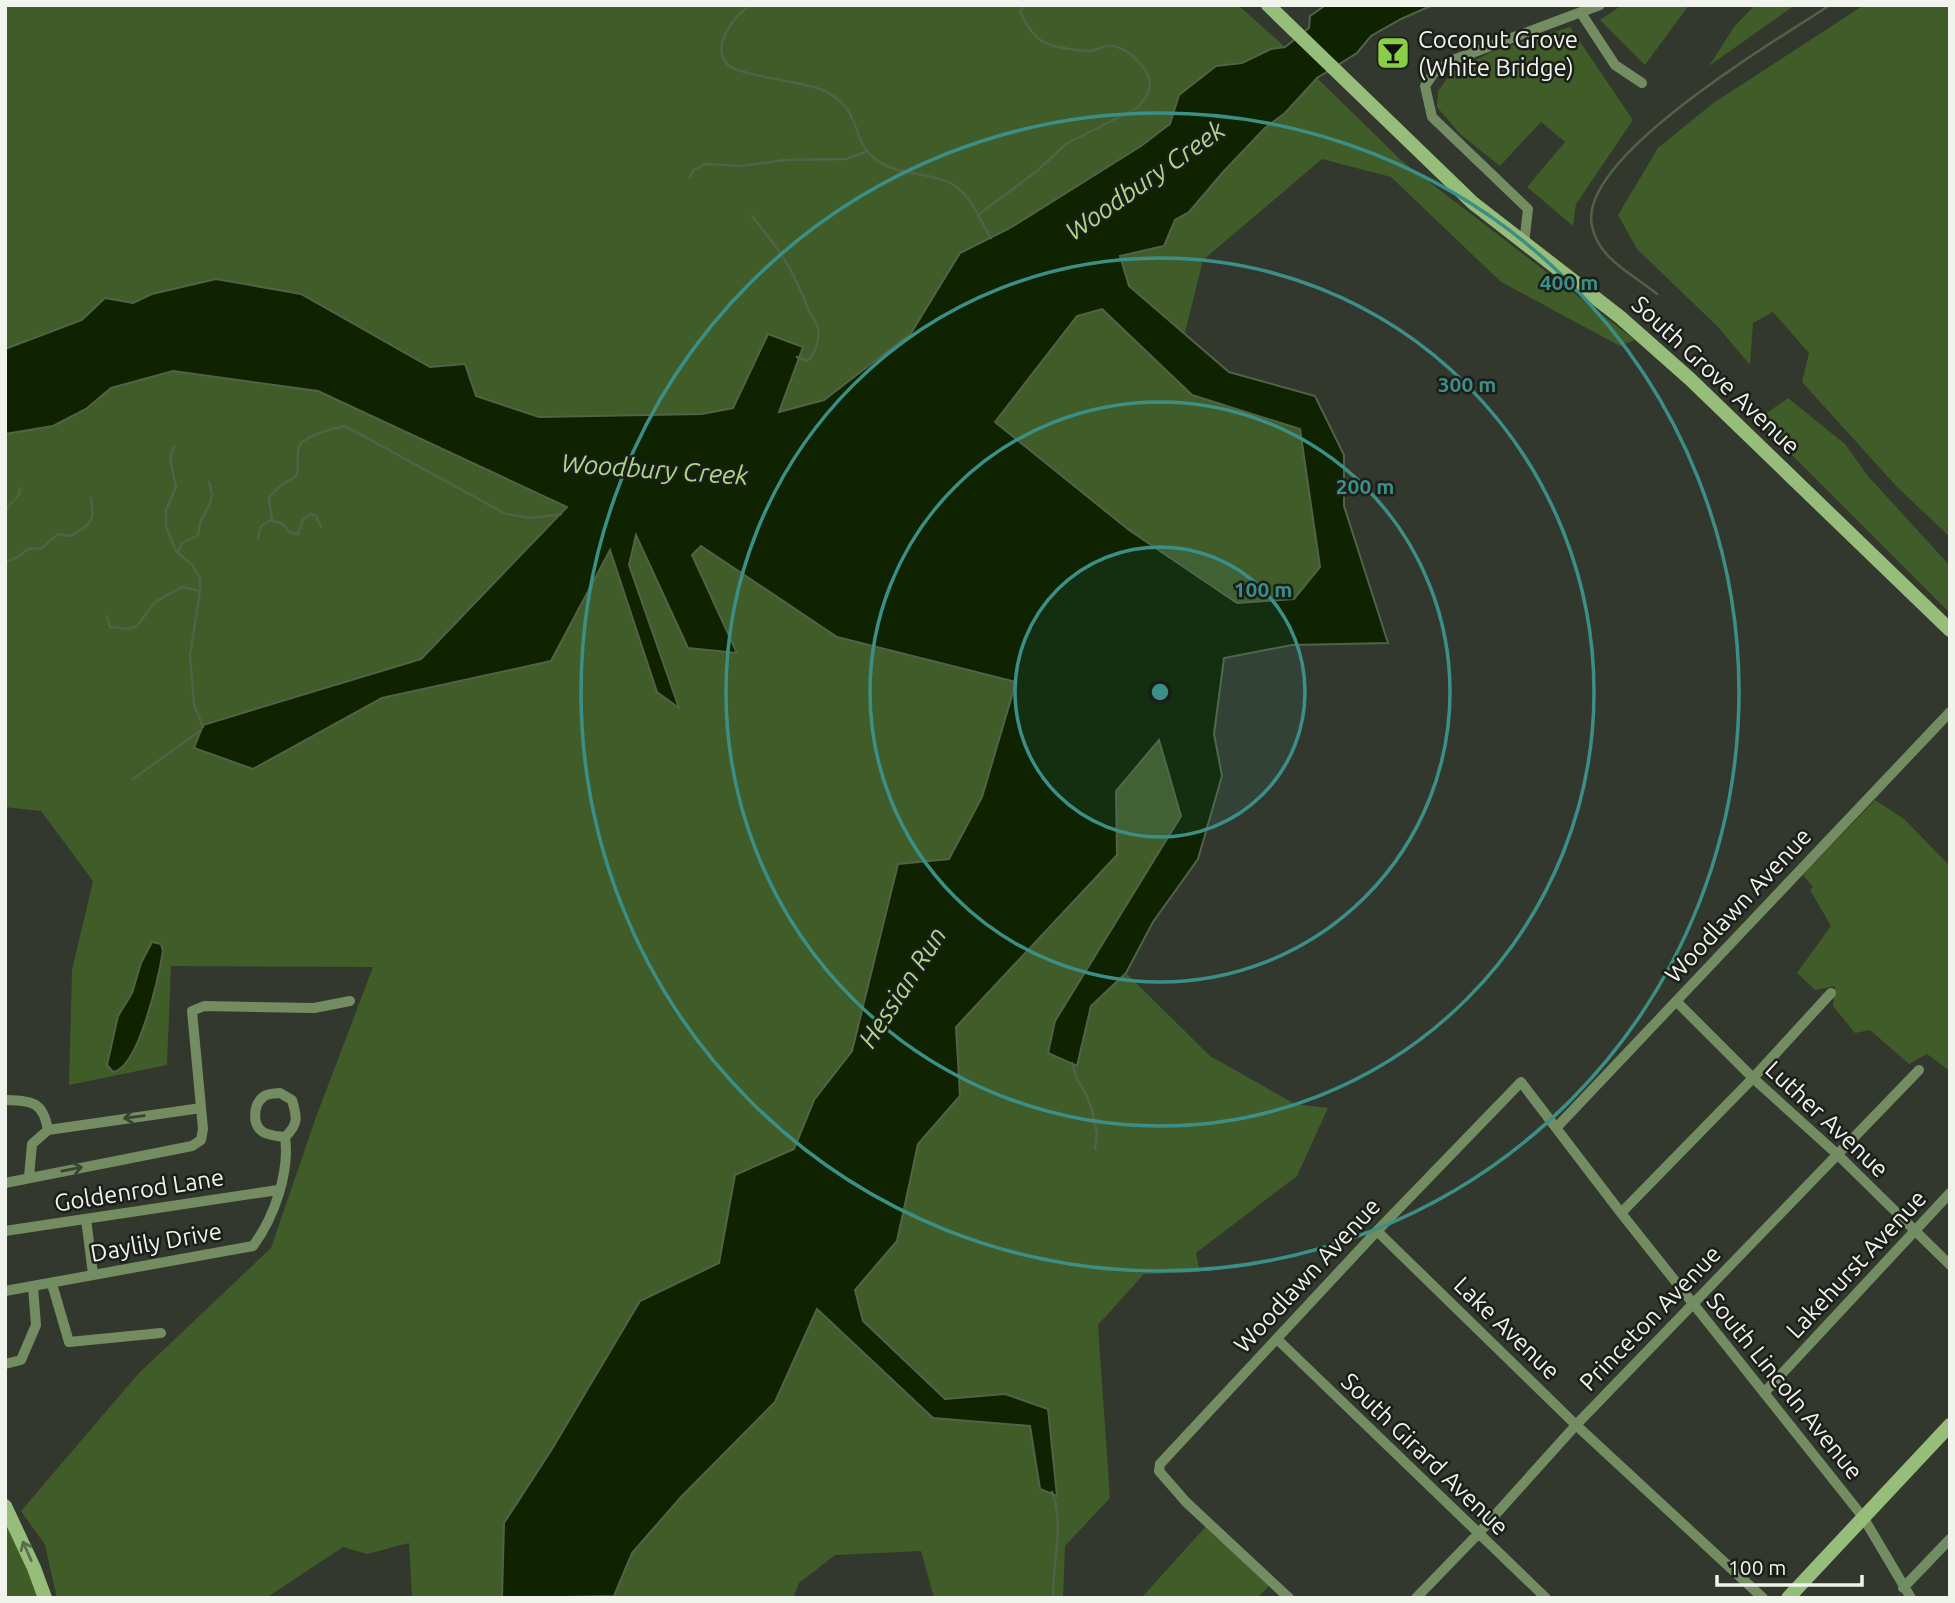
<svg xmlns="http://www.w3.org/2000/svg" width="1955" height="1603" font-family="Ubuntu,sans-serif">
  <rect width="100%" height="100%" fill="#32382d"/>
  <!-- green -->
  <path fill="#405c28" d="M5,5H1238L1285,47L1271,49L1242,63L1216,66L1179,95L1170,124L1141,146L1010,228L960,253L911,333L824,400L778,413L733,408L702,414L539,417L476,396L465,364L430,367L301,294H152L133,303L105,298L82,320L5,349Z
    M1622,5H1689L1645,65L1600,20Z
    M1755,5H1795L1709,66L1734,27Z
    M1864,5H1950V537L1897,487L1802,382L1809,353L1773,312L1753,323L1750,365L1717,326L1637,249L1618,215L1658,148L1712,104Z
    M1570,27L1633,120L1576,204L1573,226L1527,187L1565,142L1541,122L1500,166L1460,134L1437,107L1438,91L1452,72L1493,51Z
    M1317,78L1402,161L1635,340L1620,346L1501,282L1391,177L1322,159L1203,260L1185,333L1129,286L1120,256L1164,245L1175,220L1189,212L1224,171L1265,128L1285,113Z
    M1102,309L1192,395L1300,429L1320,568L1294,599L1237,603L1129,530L994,422L1077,316Z
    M172,371L318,391L567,507L421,659L203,725L253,769L382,698L551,661L610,549L657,692L678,707L629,565L636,534L736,652L692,555L701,546L837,637L1016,682L982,797L949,859L898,864L852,1051L814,1100L794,1149L735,1175L719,1263L640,1301L552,1449L504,1523L502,1598H412L409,1543L367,1554L343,1547L266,1598H57L45,1545L21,1511L138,1374L271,1248L316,1117L373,967L171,966L167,1065L69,1085L72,970L93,881L41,811L5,807V434L53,426L86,409L111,388Z
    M1788,398L1845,444L1868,476L1950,566V613L1757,420Z
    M1159,739L1181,816L1055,1021L1048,1053L1077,1066L1091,1006L1126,973L1210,1056L1295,1104L1328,1108L1297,1176L1196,1253L1200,1272L1144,1274L1098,1325L1110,1498L1065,1546L1063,1598H934L921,1551L835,1555L799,1583L793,1598H613L632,1553L681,1497L775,1402L817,1309L933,1418L1030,1426L1040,1489L1048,1409L1005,1394L945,1399L863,1321L855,1290L897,1241L918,1144L960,1096L956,1027L1117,855L1116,791Z
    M1875,800L1904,819L1950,866V1071L1927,1054L1909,1064L1870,1030L1855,1033L1833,1006L1835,986L1815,990L1797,973L1831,926L1810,890L1813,887L1803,875Z
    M5,1514L39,1598H5Z
    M1209,1523L1275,1580L1257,1598H1133L1143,1596Z"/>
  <!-- water -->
  <path fill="#0f2300" stroke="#526247" stroke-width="2" fill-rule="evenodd" d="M1326,5H1433L1401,19L1371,36L1357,53L1317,78L1285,113L1265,128L1224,171L1189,212L1175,220L1164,246L1120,256L1129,286L1229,372L1315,396L1344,455V506L1388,643L1292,645L1224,658L1214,734L1222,776L1198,859L1153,922L1126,973L1091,1006L1077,1066L1048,1053L1055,1021L1181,816L1159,740L1116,791L1117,855L956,1027L960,1096L918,1144L897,1241L855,1290L863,1321L945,1399L1005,1394L1048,1409L1057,1496L1040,1489L1030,1426L933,1418L817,1309L775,1402L681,1497L632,1553L614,1596L502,1598L504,1523L552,1449L640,1301L719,1263L735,1175L794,1149L814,1100L852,1051L898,864L949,859L982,797L1016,682L837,637L701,546L692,555L737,653L688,648L636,535L629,565L679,708L657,692L610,550L551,661L382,698L253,769L194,748L203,725L421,659L567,507L318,391L173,371L111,388L86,409L53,426L5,434V349L82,320L105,298L133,303L152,294L216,279L301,294L430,367L465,364L476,396L539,417L702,414L733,408L768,334L803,347L779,412L824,400L911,333L960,253L1010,228L1141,146L1170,124L1179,95L1216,66L1242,63L1271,49L1285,47L1309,28L1310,16ZM1102,309L1192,395L1300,429L1320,567L1294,599L1237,603L1129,530L995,422L1077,316Z
    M152,942L161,944L163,951C159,975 139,1068 113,1072L107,1065L118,1016L132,993L141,963Z"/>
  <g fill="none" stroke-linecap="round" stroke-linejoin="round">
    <!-- stream -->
    <path stroke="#526247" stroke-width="2.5" d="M751,5C735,14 712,44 726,63C734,75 798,81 817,88C865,105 848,138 875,159C899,178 937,170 959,189C974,202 981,222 991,238
      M690,177L693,171L705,164L742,166L784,160L846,159L868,151
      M978,215L1037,171L1066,144L1137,108C1146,98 1154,89 1148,75C1141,61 1123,44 1106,46C1100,47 1096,51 1090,51C1078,51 1059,48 1048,44C1034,39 1026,24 1020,12L1024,5
      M752,216C779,249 794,270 809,311C811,316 815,320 817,325C821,336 816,354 807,361L797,357
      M1657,294C1633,274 1599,260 1592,226C1576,157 1779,39 1830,5
      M174,447L170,459L176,487L166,510V526L176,551L192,565L200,578V591L190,655L194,705L203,727
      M5,510L19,495L20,488
      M272,520L269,497L280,486L296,476C300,467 296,457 299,447C302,436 334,428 345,426L506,514L531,518L561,514
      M258,538L261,526L271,520L283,524L289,532L298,534L303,520L310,514L316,516L321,527
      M178,553L182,543L198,535L200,523L210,503L212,494L209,482
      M5,562L18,557L28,549L42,548L58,534L71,536C92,523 95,522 91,498
      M107,616L110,627L128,629L137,626L155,602L182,587L200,591
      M133,779L201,730
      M1072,1063L1077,1079L1086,1094L1092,1110L1097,1134L1095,1149
      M1052,1492C1065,1525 1052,1563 1053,1598"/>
    <!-- minor -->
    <path stroke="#748c62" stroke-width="10" d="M1581,13L1615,65L1642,83
      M1524,244L1528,209L1432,117L1425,86L1433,74L1453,60L1600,5
      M1677,1002L1753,1078L1838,1155L1950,1265
      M280,1093L292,1100C297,1117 299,1124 285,1137C278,1136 270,1136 263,1132C252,1125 253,1105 263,1097C268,1093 273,1094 280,1093Z
      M5,1100C32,1101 43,1101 48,1130
      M1557,1127L1950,712
      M29,1177L32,1144L48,1130L201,1108
      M5,1183L192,1146L201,1140L203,1129L192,1011L204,1006L314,1008L350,1001
      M1621,1213L1753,1078L1831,993
      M86,1219L93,1274
      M5,1231L278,1190
      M1377,1231L1576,1425L1763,1598
      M52,1284L69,1342L161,1333
      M5,1291L253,1246C274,1218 290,1172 285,1137
      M1277,1339L1546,1598
      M5,1364L21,1360L36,1325L33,1287
      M1764,1393L1950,1193
      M1903,1588L1950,1539
      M1289,1598L1186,1502L1159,1471L1160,1464L1377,1231L1521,1082L1621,1213L1863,1517L1911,1598
      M1416,1598L1478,1534L1576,1425L1919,1070"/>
    <!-- secondary -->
    <path stroke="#97bd7a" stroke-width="14" d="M1268,5L1473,203L1620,317L1690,379L1950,630
      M5,1506L34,1568L45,1598
      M1788,1598L1950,1425"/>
  </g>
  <!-- one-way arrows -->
  <defs><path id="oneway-shaft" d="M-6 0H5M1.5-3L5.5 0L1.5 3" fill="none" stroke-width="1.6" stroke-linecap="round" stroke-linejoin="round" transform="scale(1.75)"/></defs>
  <g stroke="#3a4433">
    <use href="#oneway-shaft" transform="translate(134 1117) rotate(172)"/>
    <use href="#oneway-shaft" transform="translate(72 1169) rotate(-11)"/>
  </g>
  <use stroke="#596e4a" href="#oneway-shaft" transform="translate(27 1551) rotate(-114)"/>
  <!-- distance rings -->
  <circle cx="1160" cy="692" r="145" fill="#3c8f87" fill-opacity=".12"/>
  <g fill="none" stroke="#3c8f87" stroke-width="3.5">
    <circle cx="1160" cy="692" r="145"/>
    <circle cx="1160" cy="692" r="290"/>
    <circle cx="1160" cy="692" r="434"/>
    <circle cx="1160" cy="692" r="579"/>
  </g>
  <!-- icons -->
  <defs>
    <symbol id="bar-square" viewBox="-11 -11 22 22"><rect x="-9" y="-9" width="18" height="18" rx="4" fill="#8ace47" stroke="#1b1e19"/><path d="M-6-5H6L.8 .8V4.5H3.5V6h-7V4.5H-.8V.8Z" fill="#111"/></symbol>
  </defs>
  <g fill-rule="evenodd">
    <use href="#bar-square" x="1374" y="34" width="38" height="38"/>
  </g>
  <g text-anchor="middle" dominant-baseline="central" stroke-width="5" stroke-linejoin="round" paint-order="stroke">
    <!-- poi labels -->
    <g font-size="24" fill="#f0f4ed" stroke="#1b1e19" text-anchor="start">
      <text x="1418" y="39">Coconut Grove<tspan x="1418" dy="28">(White Bridge)</tspan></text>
    </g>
    <!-- street labels -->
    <g font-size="24" fill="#f0f4ed" stroke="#1b1e19">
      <text transform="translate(1716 375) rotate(43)">South Grove Avenue</text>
      <text transform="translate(1738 905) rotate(-47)">Woodlawn Avenue</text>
      <text transform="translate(1827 1119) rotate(43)">Luther Avenue</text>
      <text transform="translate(139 1190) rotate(-9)">Goldenrod Lane</text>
      <text transform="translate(156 1242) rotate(-10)">Daylily Drive</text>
      <text transform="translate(1856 1264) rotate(-47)">Lakehurst Avenue</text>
      <text transform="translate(1307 1275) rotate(-47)">Woodlawn Avenue</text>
      <text transform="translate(1650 1318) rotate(-46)">Princeton Avenue</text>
      <text transform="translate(1507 1328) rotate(44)">Lake Avenue</text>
      <text transform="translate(1785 1386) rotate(51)">South Lincoln Avenue</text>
      <text transform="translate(1425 1454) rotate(44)">South Girard Avenue</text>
    </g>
    <!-- water labels -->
    <g font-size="26" font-style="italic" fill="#aad886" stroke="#1b1e19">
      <text transform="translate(1145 180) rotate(-35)">Woodbury Creek</text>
      <text transform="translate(655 469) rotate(4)">Woodbury Creek</text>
      <text transform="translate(902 987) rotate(-57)">Hessian Run</text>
    </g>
  </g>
  <circle cx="1160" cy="692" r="10" fill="#3c8f87" stroke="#1b1e19" stroke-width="3.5"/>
  <g font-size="21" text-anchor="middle" font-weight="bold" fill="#3c8f87" stroke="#1b1e19" stroke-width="5" stroke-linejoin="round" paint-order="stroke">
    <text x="1569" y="290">400 m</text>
    <text x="1467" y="392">300 m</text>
    <text x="1365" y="494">200 m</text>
    <text x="1263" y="597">100 m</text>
  </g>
  <!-- border -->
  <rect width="1955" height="1603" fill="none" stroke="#f0f4ed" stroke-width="14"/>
  <!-- scale -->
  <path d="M1717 1575v10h145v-10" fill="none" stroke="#f0f4ed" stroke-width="3.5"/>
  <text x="1728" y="1575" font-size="21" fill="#f0f4ed" stroke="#1b1e19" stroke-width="5" paint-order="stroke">100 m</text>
</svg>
